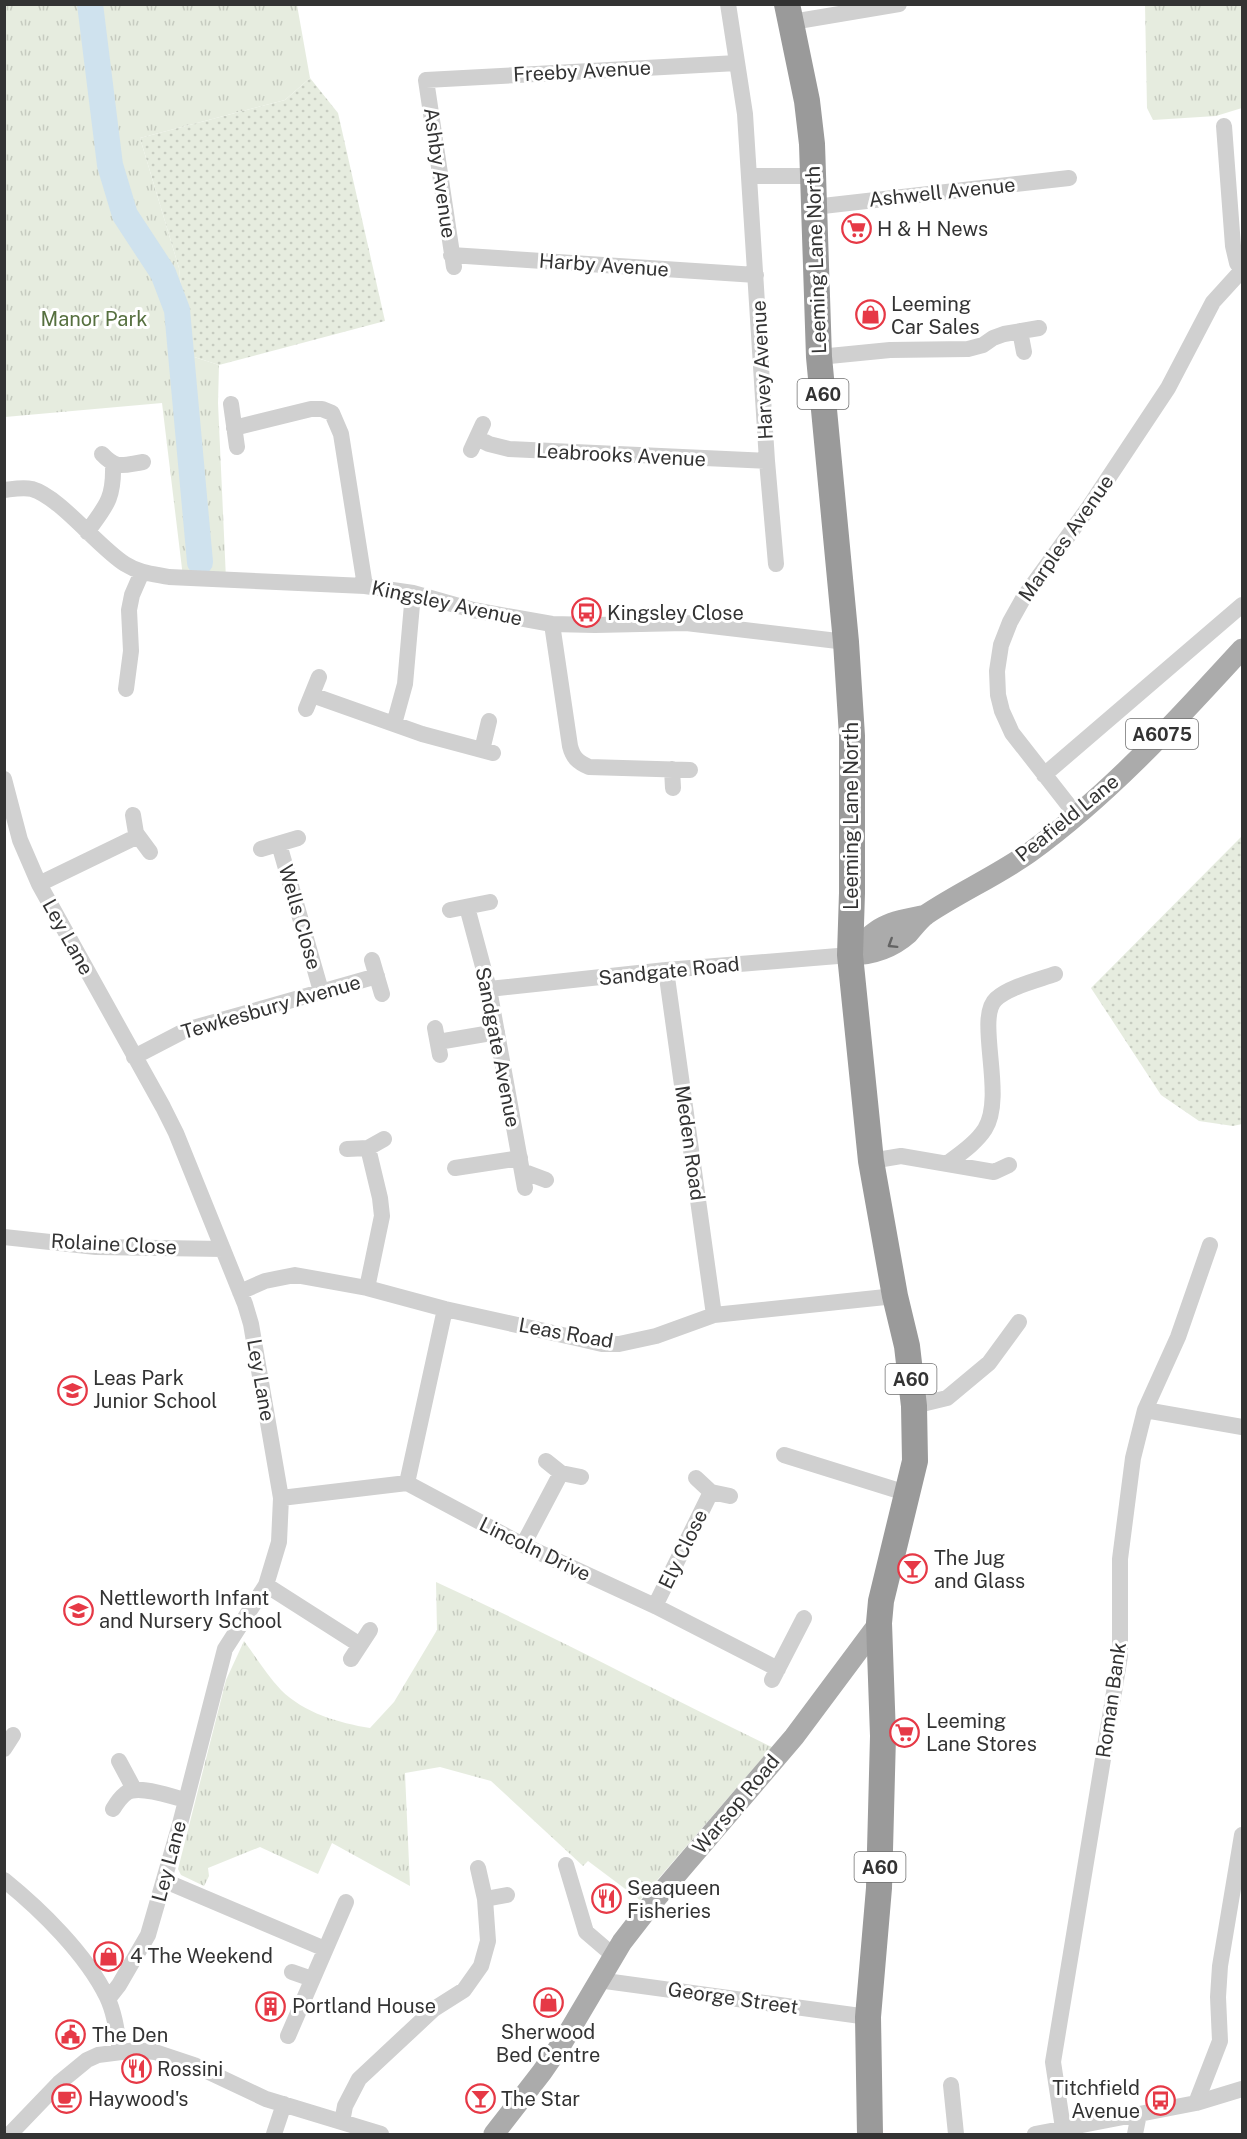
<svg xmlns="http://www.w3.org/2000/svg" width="1247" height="2139" font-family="'Public Sans',sans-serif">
  <defs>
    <pattern id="park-tufts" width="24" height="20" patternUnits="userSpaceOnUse" patternTransform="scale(1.5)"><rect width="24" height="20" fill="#e6ecdf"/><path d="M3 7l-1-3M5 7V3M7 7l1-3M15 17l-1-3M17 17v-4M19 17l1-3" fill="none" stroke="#c6cbc0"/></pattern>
    <pattern id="garden-dots" width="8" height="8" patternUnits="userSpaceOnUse" patternTransform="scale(1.5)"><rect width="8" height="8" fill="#e6ecdf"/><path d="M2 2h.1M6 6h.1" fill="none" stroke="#c6cbc0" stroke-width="1.8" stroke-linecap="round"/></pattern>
  </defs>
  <rect width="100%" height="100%" fill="#fff"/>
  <!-- park -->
  <path fill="url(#park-tufts)" d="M5,5H297L310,78L285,100L140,138L179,268L188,355L219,365L218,403L226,579L183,577L162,403L5,417Z
    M1145,5H1242V108L1216,116L1153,120L1147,108Z
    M436,1582C550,1634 660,1693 772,1747L640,1900L588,1861L583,1866L491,1781L440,1767L405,1773L410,1886L332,1843L318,1874L260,1847L208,1868L209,1876L204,1886L181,1875L178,1869L226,1680L244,1641C256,1657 267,1675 281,1690C304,1713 339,1723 370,1728L394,1702L437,1630Z"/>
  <!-- garden -->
  <path fill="url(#garden-dots)" d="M310,78L338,113L385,321L219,365L188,355L179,268L140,138L285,100Z
    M1242,836V1124L1233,1126L1199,1121L1161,1095L1091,988Z"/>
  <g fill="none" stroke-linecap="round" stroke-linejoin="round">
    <!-- river -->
    <path stroke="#cfe2ee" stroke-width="26" d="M90,4L110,165L125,215L163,273L177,310L200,562"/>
    <!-- minor -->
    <path stroke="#d0d0d0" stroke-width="16" d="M728,4L745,114L767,461L776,564
      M792,22L899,4
      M750,176H813
      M814,207L1069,178
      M451,255L756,275
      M454,267L426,80L737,63
      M1020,331L1024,352
      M819,357L890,350L968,349L983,345L993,338L1004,334L1039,328
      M231,404L237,447
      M234,428L311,409H322L332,413L341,434L365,586
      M477,438L489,444L509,449L767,461
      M471,450L483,424
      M102,454C117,470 123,465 143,462
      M4,490C13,489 23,487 32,489C60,497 98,547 125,564C139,573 154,574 169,577L365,586L413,593L473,610L552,624L595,625L686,623L846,642
      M87,532C106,506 114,499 113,465
      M552,624L570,746C573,758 578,762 589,767L690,770
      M126,689L131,651L129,610L132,595L142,572
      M312,695L422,734L493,753
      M306,709L319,677
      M394,724L405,684L413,593
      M482,750L489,721
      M672,769L673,788
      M1044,775L1242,605
      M4,779L20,840L39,884L163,1107L176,1133L245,1304L251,1324L281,1498L279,1542L266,1585L225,1649L180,1824L148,1935L119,1985L108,1999
      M133,815L136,833L150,852
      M1077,816L1012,733L1002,711L998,695L997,671L1001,645L1010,622L1024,597L1089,507L1168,388L1213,302L1242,270L1237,263L1233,246L1224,126
      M279,844L321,991
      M261,849L298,838
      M39,884L138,836
      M467,907L489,989L525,1188
      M450,910L490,902
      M372,960L382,994
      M666,970L714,1315
      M489,989L666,970L850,955
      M435,1028L440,1055
      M438,1042L497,1032
      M134,1057L186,1030L377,976
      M347,1149L368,1148L384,1139
      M871,1161L901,1156L994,1172L1009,1165
      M948,1163C961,1153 976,1143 985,1129C1006,1095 975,1018 996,999C1009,987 1038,980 1055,974
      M455,1168L520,1158
      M522,1171L546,1180
      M4,1237L96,1247L223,1249
      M367,1288L382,1216L380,1198L368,1148
      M240,1292L265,1281L295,1275L367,1288L445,1309L576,1338L602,1344H619L656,1336L714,1315L895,1296
      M914,1406L947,1398L989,1363L1019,1322
      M1145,1410L1242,1427
      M784,1455L906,1493
      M546,1461L561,1473L581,1477
      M696,1478L711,1492L730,1496
      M407,1483L445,1309
      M281,1498L407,1483L523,1545L655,1606L778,1669
      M523,1545L561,1473
      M266,1585L360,1645
      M655,1606L711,1492
      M351,1659L370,1630
      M772,1680L804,1618
      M4,1749L13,1735
      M119,1761L134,1789
      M113,1809C116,1804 120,1798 125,1794C137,1783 171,1797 186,1800
      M566,1865L586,1932L614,1956
      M4,1880C41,1910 86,1954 107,1997C115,2014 117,2033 120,2051
      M165,1881L325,1949
      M485,1899L507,1895
      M292,1972L312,1979
      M598,1980L868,2017
      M288,2036L346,1902
      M951,2085L956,2134
      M1196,2103L1220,2041L1218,1997L1220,1966L1242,1835
      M342,2122L345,2106L359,2079L434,2009L464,1990L481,1966L488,1941L485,1899L478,1868
      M1063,2128L1053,2062L1120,1656V1559L1133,1458L1145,1410L1178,1337L1210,1245
      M10,2134L59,2083L87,2060L98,2055L137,2050L155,2052L194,2065L266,2099L381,2134
      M274,2134L284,2104
      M1035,2134L1196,2103L1242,2089
      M1135,2134L1139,2114"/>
    <!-- major -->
    <path stroke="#ababab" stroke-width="21" d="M850,955C872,955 891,949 908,934C914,927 920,919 927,914C960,892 996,876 1029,853C1109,795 1176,721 1242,649
      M850,955C878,925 885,923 926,915
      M494,2134L542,2072L564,2040L622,1942L653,1902L794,1737L879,1623"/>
    <!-- highway -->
    <path stroke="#9a9a9a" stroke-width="26" d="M787,4L807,101L812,144L819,357L846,642L852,736V893L850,955L871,1161L895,1296L907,1346L914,1406L915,1461L881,1601L879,1623L883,1736L879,1888L868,2017L870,2134"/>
  </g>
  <!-- one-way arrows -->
  <defs><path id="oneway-chevron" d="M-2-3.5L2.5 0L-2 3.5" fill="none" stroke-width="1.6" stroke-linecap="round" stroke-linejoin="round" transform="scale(1.5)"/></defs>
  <use stroke="#636363" href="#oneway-chevron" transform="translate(892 944) rotate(148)"/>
  <!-- icons -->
  <defs>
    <symbol id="supermarket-ring" viewBox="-11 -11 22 22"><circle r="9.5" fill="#fff" stroke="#e63946" stroke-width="1.5"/><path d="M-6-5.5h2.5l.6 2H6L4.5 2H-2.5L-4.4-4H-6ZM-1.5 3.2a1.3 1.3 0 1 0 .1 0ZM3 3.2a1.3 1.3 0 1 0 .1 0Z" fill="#e63946"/></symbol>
    <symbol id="shop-ring" viewBox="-11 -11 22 22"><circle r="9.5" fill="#fff" stroke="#e63946" stroke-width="1.5"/><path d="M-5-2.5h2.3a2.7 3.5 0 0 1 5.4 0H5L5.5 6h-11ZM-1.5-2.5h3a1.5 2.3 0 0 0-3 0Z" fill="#e63946"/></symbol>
    <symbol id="bus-ring" viewBox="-11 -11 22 22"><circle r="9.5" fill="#fff" stroke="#e63946" stroke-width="1.5"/><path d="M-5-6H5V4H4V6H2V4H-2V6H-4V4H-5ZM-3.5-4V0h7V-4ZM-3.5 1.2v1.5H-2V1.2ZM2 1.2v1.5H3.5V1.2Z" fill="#e63946"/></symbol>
    <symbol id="school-ring" viewBox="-11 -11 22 22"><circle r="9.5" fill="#fff" stroke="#e63946" stroke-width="1.5"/><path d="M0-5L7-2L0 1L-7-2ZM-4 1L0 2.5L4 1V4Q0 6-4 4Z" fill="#e63946"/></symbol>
    <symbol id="bar-ring" viewBox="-11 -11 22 22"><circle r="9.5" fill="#fff" stroke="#e63946" stroke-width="1.5"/><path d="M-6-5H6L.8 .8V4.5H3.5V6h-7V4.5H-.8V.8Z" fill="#e63946"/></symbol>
    <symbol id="restaurant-ring" viewBox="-11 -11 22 22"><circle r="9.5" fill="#fff" stroke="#e63946" stroke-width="1.5"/><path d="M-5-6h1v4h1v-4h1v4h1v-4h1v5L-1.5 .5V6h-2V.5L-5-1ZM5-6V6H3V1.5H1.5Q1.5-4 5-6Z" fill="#e63946"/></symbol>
    <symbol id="building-ring" viewBox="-11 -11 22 22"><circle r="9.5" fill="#fff" stroke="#e63946" stroke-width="1.5"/><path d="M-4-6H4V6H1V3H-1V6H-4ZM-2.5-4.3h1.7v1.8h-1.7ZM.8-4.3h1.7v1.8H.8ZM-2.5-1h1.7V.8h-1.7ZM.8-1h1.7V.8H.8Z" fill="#e63946"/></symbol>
    <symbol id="civic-ring" viewBox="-11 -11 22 22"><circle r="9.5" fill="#fff" stroke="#e63946" stroke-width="1.5"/><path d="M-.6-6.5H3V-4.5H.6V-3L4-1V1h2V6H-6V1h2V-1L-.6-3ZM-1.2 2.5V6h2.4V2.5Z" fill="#e63946"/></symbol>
    <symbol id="cafe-ring" viewBox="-11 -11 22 22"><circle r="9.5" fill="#fff" stroke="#e63946" stroke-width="1.5"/><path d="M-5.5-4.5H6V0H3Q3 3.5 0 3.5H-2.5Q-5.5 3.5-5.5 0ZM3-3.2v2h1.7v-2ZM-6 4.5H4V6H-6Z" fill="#e63946"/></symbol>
  </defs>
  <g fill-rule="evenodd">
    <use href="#supermarket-ring" x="840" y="212" width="33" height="33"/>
    <use href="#shop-ring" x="854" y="298" width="33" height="33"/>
    <use href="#bus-ring" x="570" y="596" width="33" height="33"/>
    <use href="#school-ring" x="56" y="1374" width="33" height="33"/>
    <use href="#bar-ring" x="896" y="1552" width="33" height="33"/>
    <use href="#school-ring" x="62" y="1594" width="33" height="33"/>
    <use href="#supermarket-ring" x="888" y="1716" width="33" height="33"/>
    <use href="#restaurant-ring" x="590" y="1882" width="33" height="33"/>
    <use href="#shop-ring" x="92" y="1940" width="33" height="33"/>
    <use href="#shop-ring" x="532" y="1986" width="33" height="33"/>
    <use href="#building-ring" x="254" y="1990" width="33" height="33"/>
    <use href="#civic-ring" x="54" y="2018" width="33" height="33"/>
    <use href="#restaurant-ring" x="120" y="2052" width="33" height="33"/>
    <use href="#cafe-ring" x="50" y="2082" width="33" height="33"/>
    <use href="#bar-ring" x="464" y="2082" width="33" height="33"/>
    <use href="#bus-ring" x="1144" y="2084" width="33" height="33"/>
  </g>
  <g text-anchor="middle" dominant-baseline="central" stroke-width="6" stroke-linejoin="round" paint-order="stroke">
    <!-- shield labels -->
    <g fill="#fff" stroke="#707070" stroke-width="1.5">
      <rect x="797.5" y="379" width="51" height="30" rx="4.5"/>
      <rect x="1126" y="719" width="72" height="30" rx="4.5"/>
      <rect x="885.5" y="1364" width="51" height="30" rx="4.5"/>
      <rect x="854.5" y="1852" width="51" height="30" rx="4.5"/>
    </g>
    <g font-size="18" font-weight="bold" fill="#333">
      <text x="823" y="394">A60</text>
      <text x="1162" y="734">A6075</text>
      <text x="911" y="1379">A60</text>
      <text x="880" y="1867">A60</text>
    </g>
    <!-- street labels -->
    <g font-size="20" fill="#333" stroke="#fff">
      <text transform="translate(582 71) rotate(-3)">Freeby Avenue</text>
      <text transform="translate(440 173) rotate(82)">Ashby Avenue</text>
      <text transform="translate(942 192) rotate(-6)">Ashwell Avenue</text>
      <text transform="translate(816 260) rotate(-92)">Leeming Lane North</text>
      <text transform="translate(604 265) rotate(4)">Harby Avenue</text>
      <text transform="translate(762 370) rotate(-93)">Harvey Avenue</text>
      <text transform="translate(621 455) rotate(3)">Leabrooks Avenue</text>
      <text transform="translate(1066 538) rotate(-55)">Marples Avenue</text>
      <text transform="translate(447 603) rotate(12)">Kingsley Avenue</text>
      <text transform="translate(851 816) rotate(-90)">Leeming Lane North</text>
      <text transform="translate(1067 818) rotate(-39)">Peafield Lane</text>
      <text transform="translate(300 917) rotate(74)">Wells Close</text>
      <text transform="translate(68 937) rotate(61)">Ley Lane</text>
      <text transform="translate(669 971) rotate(-6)">Sandgate Road</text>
      <text transform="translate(271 1007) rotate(-16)">Tewkesbury Avenue</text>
      <text transform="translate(498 1047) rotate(79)">Sandgate Avenue</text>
      <text transform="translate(690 1143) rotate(82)">Meden Road</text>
      <text transform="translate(114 1244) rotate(3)">Rolaine Close</text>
      <text transform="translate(566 1333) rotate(10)">Leas Road</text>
      <text transform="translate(261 1380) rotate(80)">Ley Lane</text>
      <text transform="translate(535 1549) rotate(26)">Lincoln Drive</text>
      <text transform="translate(683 1549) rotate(-64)">Ely Close</text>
      <text transform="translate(1111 1700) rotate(-82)">Roman Bank</text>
      <text transform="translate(736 1804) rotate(-50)">Warsop Road</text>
      <text transform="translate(169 1861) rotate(-75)">Ley Lane</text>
      <text transform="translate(733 1998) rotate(8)">George Street</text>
    </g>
    <!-- poi labels -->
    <g font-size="20" fill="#333" stroke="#fff" text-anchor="start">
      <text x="877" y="229">H &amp; H News</text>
      <text x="891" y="304">Leeming<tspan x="891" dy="23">Car Sales</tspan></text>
      <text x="607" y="613">Kingsley Close</text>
      <text x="93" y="1378">Leas Park<tspan x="93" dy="23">Junior School</tspan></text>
      <text x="934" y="1558">The Jug<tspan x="934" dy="23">and Glass</tspan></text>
      <text x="99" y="1598">Nettleworth Infant<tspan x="99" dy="23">and Nursery School</tspan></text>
      <text x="926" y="1721">Leeming<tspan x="926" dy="23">Lane Stores</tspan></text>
      <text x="627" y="1888">Seaqueen<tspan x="627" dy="23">Fisheries</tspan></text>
      <text x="130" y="1956">4 The Weekend</text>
      <text x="292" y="2006">Portland House</text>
      <text x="548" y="2032" text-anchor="middle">Sherwood<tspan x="548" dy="23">Bed Centre</tspan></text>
      <text x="92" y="2035">The Den</text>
      <text x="157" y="2069">Rossini</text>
      <text x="1140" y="2088" text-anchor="end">Titchfield<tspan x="1140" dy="23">Avenue</tspan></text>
      <text x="88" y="2099">Haywood's</text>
      <text x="501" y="2099">The Star</text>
    </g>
    <!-- park labels -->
    <g font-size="20" fill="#56703f" stroke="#fff">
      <text x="94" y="319">Manor Park</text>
    </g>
  </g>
  <!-- border -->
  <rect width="1247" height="2139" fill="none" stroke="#333333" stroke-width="12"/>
</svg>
